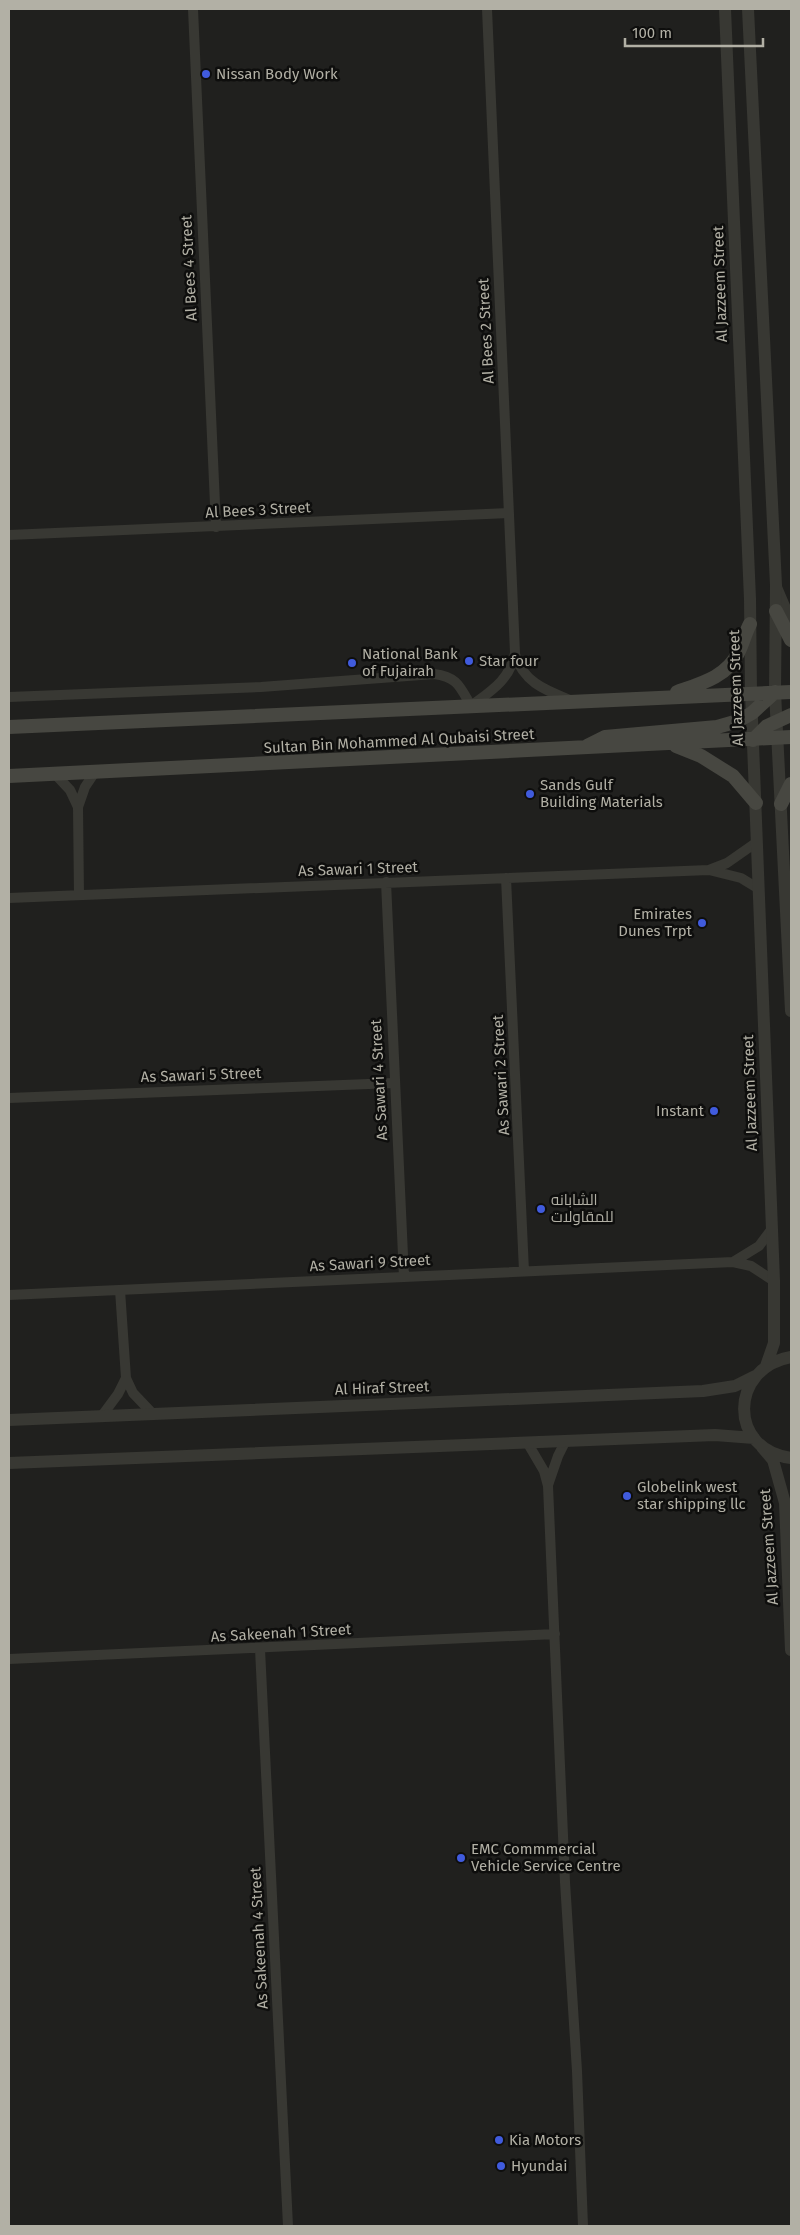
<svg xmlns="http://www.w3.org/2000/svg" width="800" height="2235" font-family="'Fira Sans',Cairo,sans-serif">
  <rect width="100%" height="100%" fill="#131312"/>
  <!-- built -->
  <path fill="#20201e" d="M9,9H791V2226H9Z"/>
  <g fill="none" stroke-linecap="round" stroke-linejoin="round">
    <!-- minor -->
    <path stroke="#383833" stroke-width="10" d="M193,9L216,527
      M9,535L509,513
      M777,587L791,620
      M515,654C523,682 545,690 570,700
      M9,697L261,687L434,674C458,677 460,687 471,706C491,691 510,680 515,653L487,9
      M55,774L70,790L78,807
      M709,870L727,863L757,842
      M506,878L524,1271
      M386,882L404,1277
      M79,895L78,807L85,787L95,772
      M9,898L709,870L741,878L759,889
      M9,1098L394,1083
      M733,1262L759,1246L771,1230
      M120,1290L126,1378L133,1393L153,1414
      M9,1295L733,1262L751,1266L774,1281
      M101,1417L118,1394L126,1378
      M527,1442L544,1471L548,1486L565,1882L577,2071L583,2226
      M548,1485L558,1456L566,1440
      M260,1649L288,2226
      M9,1659L555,1634"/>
    <!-- tertiary -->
    <path stroke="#383833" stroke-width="12" d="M725,9L750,599L751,693L774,1281V1343L766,1366
      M748,9L776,585L775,692L791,1011
      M791,1357C729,1368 728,1450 791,1458
      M9,1420L703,1391L735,1386L755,1376
      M762,1447L773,1460L785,1503L791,1650
      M9,1463L715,1435L754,1438"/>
    <!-- secondary -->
    <path stroke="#474741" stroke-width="14" d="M776,611L791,640
      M677,692C700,684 727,677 738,653C743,644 745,633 750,624
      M9,727L791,692
      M753,740L767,726L791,715
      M587,746L605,737L717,727L738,721L752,713L775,692
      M676,746L701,756L733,776L756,803
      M9,776L791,737
      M781,804L791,784"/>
  </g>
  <!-- markers -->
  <g fill="#405bdd" stroke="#0e0e0d" stroke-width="2">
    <circle cx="206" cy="74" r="5"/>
    <circle cx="469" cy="661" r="5"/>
    <circle cx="352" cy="663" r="5"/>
    <circle cx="530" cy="794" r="5"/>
    <circle cx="702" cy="923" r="5"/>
    <circle cx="714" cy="1111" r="5"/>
    <circle cx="541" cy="1209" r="5"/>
    <circle cx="627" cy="1496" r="5"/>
    <circle cx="461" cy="1858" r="5"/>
    <circle cx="499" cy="2140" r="5"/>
    <circle cx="501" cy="2166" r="5"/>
  </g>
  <g text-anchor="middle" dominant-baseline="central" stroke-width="5" stroke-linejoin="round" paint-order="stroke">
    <!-- poi labels -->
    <g font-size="15" fill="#b2b0a5" stroke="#0e0e0d" text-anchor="start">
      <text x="216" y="74">Nissan Body Work</text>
      <text x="362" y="654">National Bank<tspan x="362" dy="17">of Fujairah</tspan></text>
      <text x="479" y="661">Star four</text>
      <text x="540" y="785">Sands Gulf<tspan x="540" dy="17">Building Materials</tspan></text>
      <text x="692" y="914" text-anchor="end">Emirates<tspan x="692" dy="17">Dunes Trpt</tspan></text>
      <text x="704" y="1111" text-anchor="end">Instant</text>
      <text x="551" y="1200">الشابانه<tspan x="551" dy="17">للمقاولات</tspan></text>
      <text x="637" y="1487">Globelink west<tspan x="637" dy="17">star shipping llc</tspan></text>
      <text x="471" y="1849">EMC Commmercial<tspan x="471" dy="17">Vehicle Service Centre</tspan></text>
      <text x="509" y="2140">Kia Motors</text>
      <text x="511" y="2166">Hyundai</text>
    </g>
    <!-- street labels -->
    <g font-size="15" fill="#b2b0a5" stroke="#0e0e0d">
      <text transform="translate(189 268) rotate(-93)">Al Bees 4 Street</text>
      <text transform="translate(720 284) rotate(-92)">Al Jazzeem Street</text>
      <text transform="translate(486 331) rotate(-93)">Al Bees 2 Street</text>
      <text transform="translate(258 510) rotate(-3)">Al Bees 3 Street</text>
      <text transform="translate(736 688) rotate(-92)">Al Jazzeem Street</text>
      <text transform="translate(399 741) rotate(-3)">Sultan Bin Mohammed Al Qubaisi Street</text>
      <text transform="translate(358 869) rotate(-2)">As Sawari 1 Street</text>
      <text transform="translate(201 1075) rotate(-2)">As Sawari 5 Street</text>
      <text transform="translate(501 1075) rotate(-93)">As Sawari 2 Street</text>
      <text transform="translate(379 1080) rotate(-93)">As Sawari 4 Street</text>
      <text transform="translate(750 1093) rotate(-92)">Al Jazzeem Street</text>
      <text transform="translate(370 1263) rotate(-3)">As Sawari 9 Street</text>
      <text transform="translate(382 1388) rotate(-2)">Al Hiraf Street</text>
      <text transform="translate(769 1547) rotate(-94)">Al Jazzeem Street</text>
      <text transform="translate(281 1633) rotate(-3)">As Sakeenah 1 Street</text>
      <text transform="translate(259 1938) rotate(-93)">As Sakeenah 4 Street</text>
    </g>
  </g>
  <!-- border -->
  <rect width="800" height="2235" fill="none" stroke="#b2b0a5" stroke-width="20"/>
  <!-- scale -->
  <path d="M625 38v8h138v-8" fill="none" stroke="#b2b0a5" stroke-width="2.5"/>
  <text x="632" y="38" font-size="15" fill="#b2b0a5" stroke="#0e0e0d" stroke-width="4" paint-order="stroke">100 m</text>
</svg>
